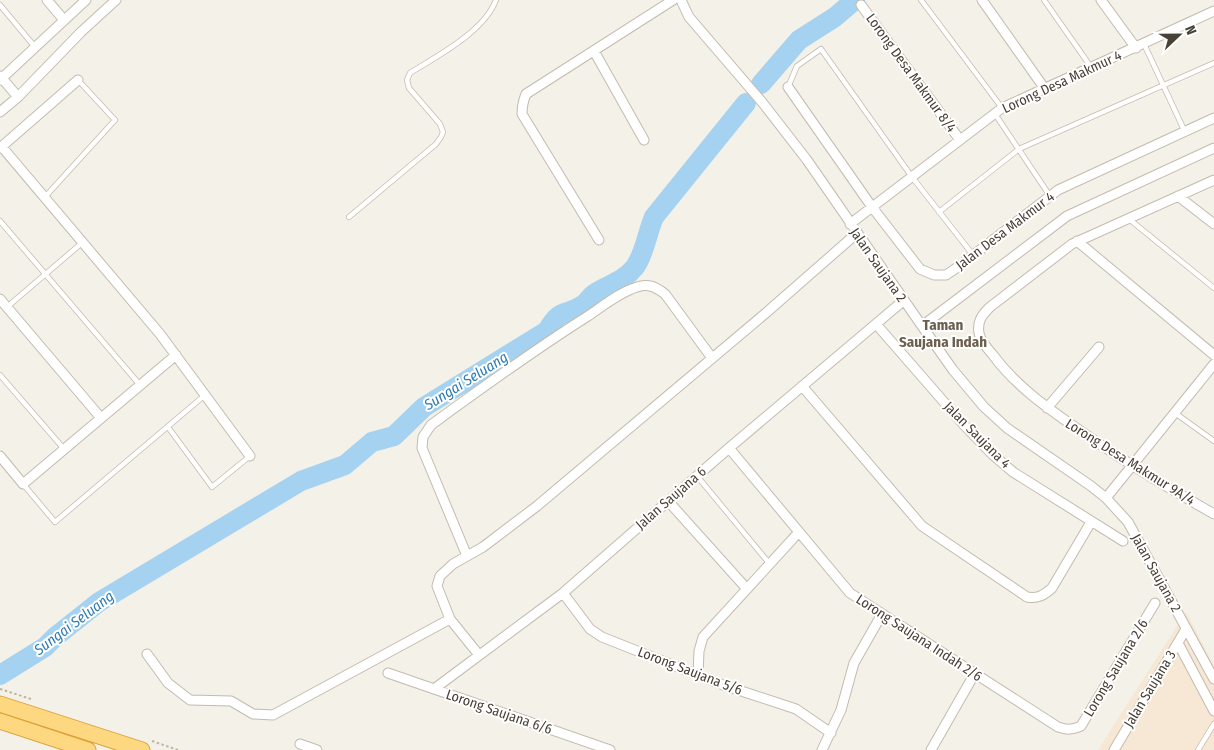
<svg xmlns="http://www.w3.org/2000/svg" width="1214" height="750" font-family="'Fira Sans Condensed',sans-serif">
  <rect width="100%" height="100%" fill="#f4f1e8"/>
  <!-- commercial -->
  <path fill="#f6e8d4" d="M1186,612L1214,665V750H1098Z"/>
  <g fill="none" stroke-linecap="round" stroke-linejoin="round">
    <!-- river -->
    <path stroke="#a5d2f0" stroke-width="20" d="M761,84L799,40L835,17L855,0
      M0,675L45,647L55,637L99,602L301,481L345,465L372,442L394,436L424,407L547,331C561,307 564,317 583,305C587,302 590,297 594,294C608,284 622,283 635,267C645,253 647,233 654,217L746,103"/>
    <defs>
      <path id="service" d="M921,0L1002,108
        M1044,0L1091,67
        M0,5L35,47
        M1144,44L1185,132
        M788,87L797,66L821,49L912,177L973,255
        M995,114L1050,196
        M45,197L115,120L78,80
        M939,212L1019,149L1214,63
        M349,217L436,144L441,137L443,132L440,124L409,88L407,80L410,73C437,56 484,32 496,0
        M1129,219L1214,288
        M0,221L140,385
        M7,307L83,242
        M0,375L64,449
        M1175,413L1214,441
        M168,427L212,487L250,456
        M697,476L769,563
        M23,484L55,522L205,395
        M1198,750L1214,724"/>
      <path id="minor" d="M47,0L64,20
        M681,0L689,17L762,102L807,160L922,326L953,370L984,407L1007,428L1091,486L1106,498L1128,522L1214,679
        M982,0L1045,89
        M1101,0L1136,48
        M861,5L960,140
        M594,51L644,140
        M0,76L18,97
        M0,80L86,0
        M788,87L872,207L920,269L934,275H946L958,267L1058,190L1214,118
        M0,112L18,97L81,32L116,0
        M2,147L160,334L250,456
        M0,148L78,80
        M1214,180L1072,244L990,307C982,315 977,321 979,333C980,341 988,349 993,355C1017,388 1052,411 1085,434C1127,463 1170,489 1214,514
        M1178,196L1214,224
        M850,224L1002,108L1214,11
        M599,240L522,114C522,106 523,101 526,94L673,0
        M1077,241L1214,355
        M0,299L101,418
        M876,324L964,425L992,454L1013,472L1123,541
        M922,326L1067,216L1214,148
        M802,386L922,526L1027,597C1038,599 1044,595 1052,588L1091,522
        M1047,408L1099,347
        M729,448L850,593L1058,727C1067,730 1072,730 1081,726L1155,603
        M0,456L23,484L176,355
        M1106,498L1214,364
        M668,501L747,589
        M467,556L422,448L423,437L431,425C483,387 534,350 588,316C603,306 620,292 637,287C648,283 656,287 665,294L712,358
        M563,593L590,629L602,637L723,685L796,709L831,733
        M450,619L479,655
        M1178,643L1214,711
        M147,654L168,683L190,700L231,701L253,714L273,715L450,619L437,586L440,576L453,564L483,547L537,506L767,312L856,234
        M388,673L610,750
        M698,675L699,651L703,637L799,532
        M434,689L563,593L729,448L903,301
        M300,744L317,750
        M822,750L841,710L854,663L882,614
        M931,750L975,673
        M1114,750L1186,629"/>
      <path id="trunk" d="M0,704L142,750
        M0,721L88,750"/>
    </defs>
    <!-- service casing -->
    <use href="#service" stroke="#c3bbae" stroke-width="6"/>
    <!-- minor casing -->
    <use href="#minor" stroke="#c3bbae" stroke-width="11"/>
    <!-- trunk casing -->
    <use href="#trunk" stroke="#dda139" stroke-width="17"/>
    <!-- path -->
    <path stroke="#c2b49c" stroke-width="2" stroke-dasharray="2.5 2.5" stroke-linecap="butt" d="M0,689L31,699
      M152,741L178,750"/>
    <!-- service -->
    <use href="#service" stroke="#fff" stroke-width="4.5"/>
    <!-- minor -->
    <use href="#minor" stroke="#fff" stroke-width="9"/>
    <!-- trunk -->
    <use href="#trunk" stroke="#fed781" stroke-width="15"/>
  </g>
  <g text-anchor="middle" dominant-baseline="central" stroke-width="4" stroke-linejoin="round" paint-order="stroke">
    <!-- street labels -->
    <g font-size="14" fill="#484137" stroke="#fff">
      <text transform="translate(911 73) rotate(54)">Lorong Desa Makmur 8/4</text>
      <text transform="translate(1062 82) rotate(-25)">Lorong Desa Makmur 4</text>
      <text transform="translate(1005 231) rotate(-37)">Jalan Desa Makmur 4</text>
      <text transform="translate(878 265) rotate(55)">Jalan Saujana 2</text>
      <text transform="translate(977 435) rotate(45)">Jalan Saujana 4</text>
      <text transform="translate(1130 462) rotate(32)">Lorong Desa Makmur 9A/4</text>
      <text transform="translate(671 498) rotate(-41)">Jalan Saujana 6</text>
      <text transform="translate(1156 573) rotate(61)">Jalan Saujana 2</text>
      <text transform="translate(919 638) rotate(33)">Lorong Saujana Indah 2/6</text>
      <text transform="translate(1116 668) rotate(-59)">Lorong Saujana 2/6</text>
      <text transform="translate(690 671) rotate(21)">Lorong Saujana 5/6</text>
      <text transform="translate(1150 689) rotate(-59)">Jalan Saujana 3</text>
      <text transform="translate(499 712) rotate(19)">Lorong Saujana 6/6</text>
    </g>
    <!-- neighbourhood labels -->
    <g font-size="15" font-weight="bold" fill="#6b5f4e" stroke="#fff">
      <text x="943" y="325">Taman<tspan x="943" dy="17">Saujana Indah</tspan></text>
    </g>
    <!-- water labels -->
    <g font-size="15" font-style="italic" fill="#2f7cb4" stroke="#fff">
      <text transform="translate(466 381) rotate(-32)">Sungai Seluang</text>
      <text transform="translate(74 623) rotate(-37)">Sungai Seluang</text>
    </g>
  </g>
  <!-- north arrow -->
  <g transform="translate(1179 35) rotate(68)" stroke="#ffffff" stroke-width="4" paint-order="stroke">
  <path d="M0-4L9 19L0 12L-9 19Z" fill="#484137"/>
  <text y="-8" font-size="14" font-weight="bold" text-anchor="middle" fill="#484137">N</text>
  </g>
</svg>
